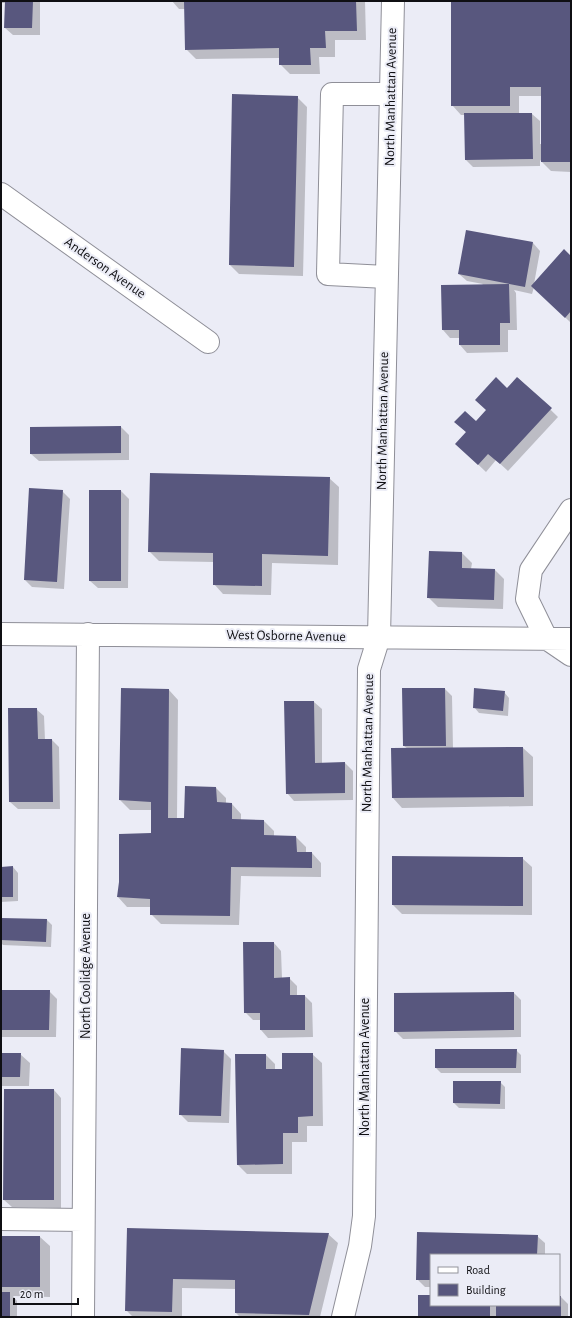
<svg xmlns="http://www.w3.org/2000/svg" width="572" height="1318" font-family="'Alegreya Sans',sans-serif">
  <rect width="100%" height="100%" fill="#ebecf6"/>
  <!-- shadow -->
  <path fill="#0003" fill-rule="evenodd" d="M1,1H40V35H13L5,28L6,3H1Z
    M172,1H365L366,40H335V57H319L320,74H290L280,64V58L196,59L186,49L185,9H179Z
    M452,1H571V172L551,171L540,160V166L473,167L466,160L465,115H461L452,105ZM519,96H542V144H540V121L532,114H519Z
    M297,97L307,107L303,276L239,274L230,265Z
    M533,243L540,251L534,284L571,257V323L534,287L532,294L514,290L516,293L517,330H508V352L467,353L460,345V338H450L443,330L483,284L467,281L459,274Z
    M518,378L558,417L508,471L496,460L486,472L464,451L467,433L456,422L476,423Z
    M121,427L129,435V460L39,461L31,454Z
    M329,478L339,487L338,565L272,563L271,595L223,594L214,584V562L159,561L149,551Z
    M62,491L70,499L64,589L32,587L25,580Z
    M121,491L129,499L128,588H98L90,581Z
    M462,553L472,563L471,569L495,570L504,579L503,609L438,607L428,597Z
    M445,689L452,696L453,749L523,748L533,757V806L402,808L393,798L408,749L404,746Z
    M169,690L178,700L177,819H185L216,788L226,798V804H232L241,814V820L264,821L274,831V837H296L306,847V853H312L321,863V877L241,876L239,925L161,924L151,914V907H127L118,897L120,882L152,834V810H130L120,800Z
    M504,692L509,698L508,716L479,713L474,707Z
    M314,702L322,709V764L345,763L353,771V800L294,801L287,793Z
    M36,709L44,716L45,740H52L59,747L60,809H18L10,802Z
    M522,858L532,867V915L402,914L393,905Z
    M13,867L18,873V901L1,902V868Z
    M1,919L47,920L52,925L51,947L3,945L1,943Z
    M274,943L281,951L282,978H289L297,986V996H305L312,1003L313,1037L268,1038L261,1030V1020H253L245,1012Z
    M1,991H49L57,999L56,1037H1Z
    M514,993L521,1000V1037L403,1039L395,1031Z
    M516,1050L521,1055V1073H441L436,1068Z
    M223,1051L231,1059L229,1123L188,1122L180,1114Z
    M1,1054H20L30,1063L29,1086H1Z
    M312,1054L322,1063L323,1126H307V1142H292V1174H247L238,1165L266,1055L275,1064V1070H283Z
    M454,1082H500L505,1087V1109L459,1108L454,1103Z
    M54,1090L61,1098V1208L12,1207L4,1200Z
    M128,1229L328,1234L338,1243L320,1317H240L236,1313V1289L182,1288V1317H133L126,1310Z
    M418,1233L537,1236L545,1243V1255H431V1287H425L417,1279Z
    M1,1236L40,1237L50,1246V1297L13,1296L17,1301V1317H1Z
    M431,1296V1305H559V1297H561L568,1304V1317H419Z"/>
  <!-- building -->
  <path fill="#58577e" d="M5,1H33L32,28H4Z
    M184,1H356L357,31H325L326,48H310L311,65H279V48L185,50Z
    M451,1H571V162H541V87H510V106H451Z
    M232,94L298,96L294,267L229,265Z
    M464,113H532L533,159L465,160Z
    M466,230L533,242L525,287L458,274Z
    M564,249L571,256V311L565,318L531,286Z
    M509,284L510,323H500V345H459V330H442L441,285Z
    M496,377L507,388L517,377L552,408L500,464L488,454L478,465L455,444L466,432L454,422L465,411L476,421L486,410L475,400Z
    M121,426V453L30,454V427Z
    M150,473L330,477L328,556L262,554V586L213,585V553L148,552Z
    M29,488L63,490L57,582L24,580Z
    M89,490H121V581H89Z
    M429,551L462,552V568L495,569L494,600L427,598Z
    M121,688L169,689L168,818H184L185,786L216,787L217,802L232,803V819L264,820V835L296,836L297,852H312V868L231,867L230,916L150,915V899L117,897L119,882V834L151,833V802L119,800Z
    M402,688H445L446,746H403Z
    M474,688L505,691L503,711L473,708Z
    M284,701H314L315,763L345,762V793L286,794Z
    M8,708H37L38,739H52L53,802H9Z
    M523,747L524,797L392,798L391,748Z
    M392,856L523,857V906L392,905Z
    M13,866V897H1V867Z
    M1,918L47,919L46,942L1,940Z
    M243,942H274V978L290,977V995H305V1030H260V1013H244Z
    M1,990H50L49,1030H1Z
    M514,992V1030L394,1032V993Z
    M181,1048L224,1050L221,1116L179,1115Z
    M435,1049H517L516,1068H435Z
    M1,1053H21L20,1077H1Z
    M282,1053H313V1116L298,1117V1133H283V1164L237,1165L235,1054H266V1069H282Z
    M453,1081H501L500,1104L453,1103Z
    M4,1089H54V1200H3Z
    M127,1228L329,1233L309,1315L235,1313V1280L173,1279L172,1312L125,1311Z
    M417,1232L538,1235L537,1255H431V1280H416Z
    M1,1236H40V1287H1Z
    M1,1292H10V1317H1Z
    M418,1295H431V1305H490V1317H418Z
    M559,1296H561V1317H496V1305H559Z"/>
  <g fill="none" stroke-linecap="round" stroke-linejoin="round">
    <defs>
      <path id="minor" d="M1,194L208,342
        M386,277L328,274L332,94H391
        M571,510L531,570L527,599L546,638L571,655
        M1,634L571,639
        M1,1219L83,1220
        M83,1317L88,634
        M343,1317L360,1246L364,1216L369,669L379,637L393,1"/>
    </defs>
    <!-- minor casing -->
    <use href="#minor" stroke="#8f8f98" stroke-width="24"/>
    <!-- minor -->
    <use href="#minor" stroke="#fff" stroke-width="22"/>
  </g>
  <g text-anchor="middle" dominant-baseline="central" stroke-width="4" stroke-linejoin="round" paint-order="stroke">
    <!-- street labels -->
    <g font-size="14" fill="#0f0f13" stroke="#ebecf6">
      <text transform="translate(391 97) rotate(-89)">North Manhattan Avenue</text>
      <text transform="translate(105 268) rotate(35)">Anderson Avenue</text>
      <text transform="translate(383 421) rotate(-89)">North Manhattan Avenue</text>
      <text transform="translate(286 636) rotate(1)">West Osborne Avenue</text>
      <text transform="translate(368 743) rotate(-89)">North Manhattan Avenue</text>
      <text transform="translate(86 976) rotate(-90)">North Coolidge Avenue</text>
      <text transform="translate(365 1067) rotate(-90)">North Manhattan Avenue</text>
    </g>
  </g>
  <!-- border -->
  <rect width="572" height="1318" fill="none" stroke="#0f0f13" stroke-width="4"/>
  <!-- legend -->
  <rect x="430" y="1254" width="130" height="52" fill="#ebecf6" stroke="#93949b"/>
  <rect x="438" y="1267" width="20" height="6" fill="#ffffff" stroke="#93949b"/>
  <text x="466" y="1274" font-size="12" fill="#0f0f13">Road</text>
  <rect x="438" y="1284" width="20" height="12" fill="#58577e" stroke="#93949b"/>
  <text x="466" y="1294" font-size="12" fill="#0f0f13">Building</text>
  <!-- scale -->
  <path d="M14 1298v6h64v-6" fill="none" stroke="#0f0f13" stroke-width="2"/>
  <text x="20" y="1298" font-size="12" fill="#0f0f13" stroke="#ebecf6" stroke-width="3" paint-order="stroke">20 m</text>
</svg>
